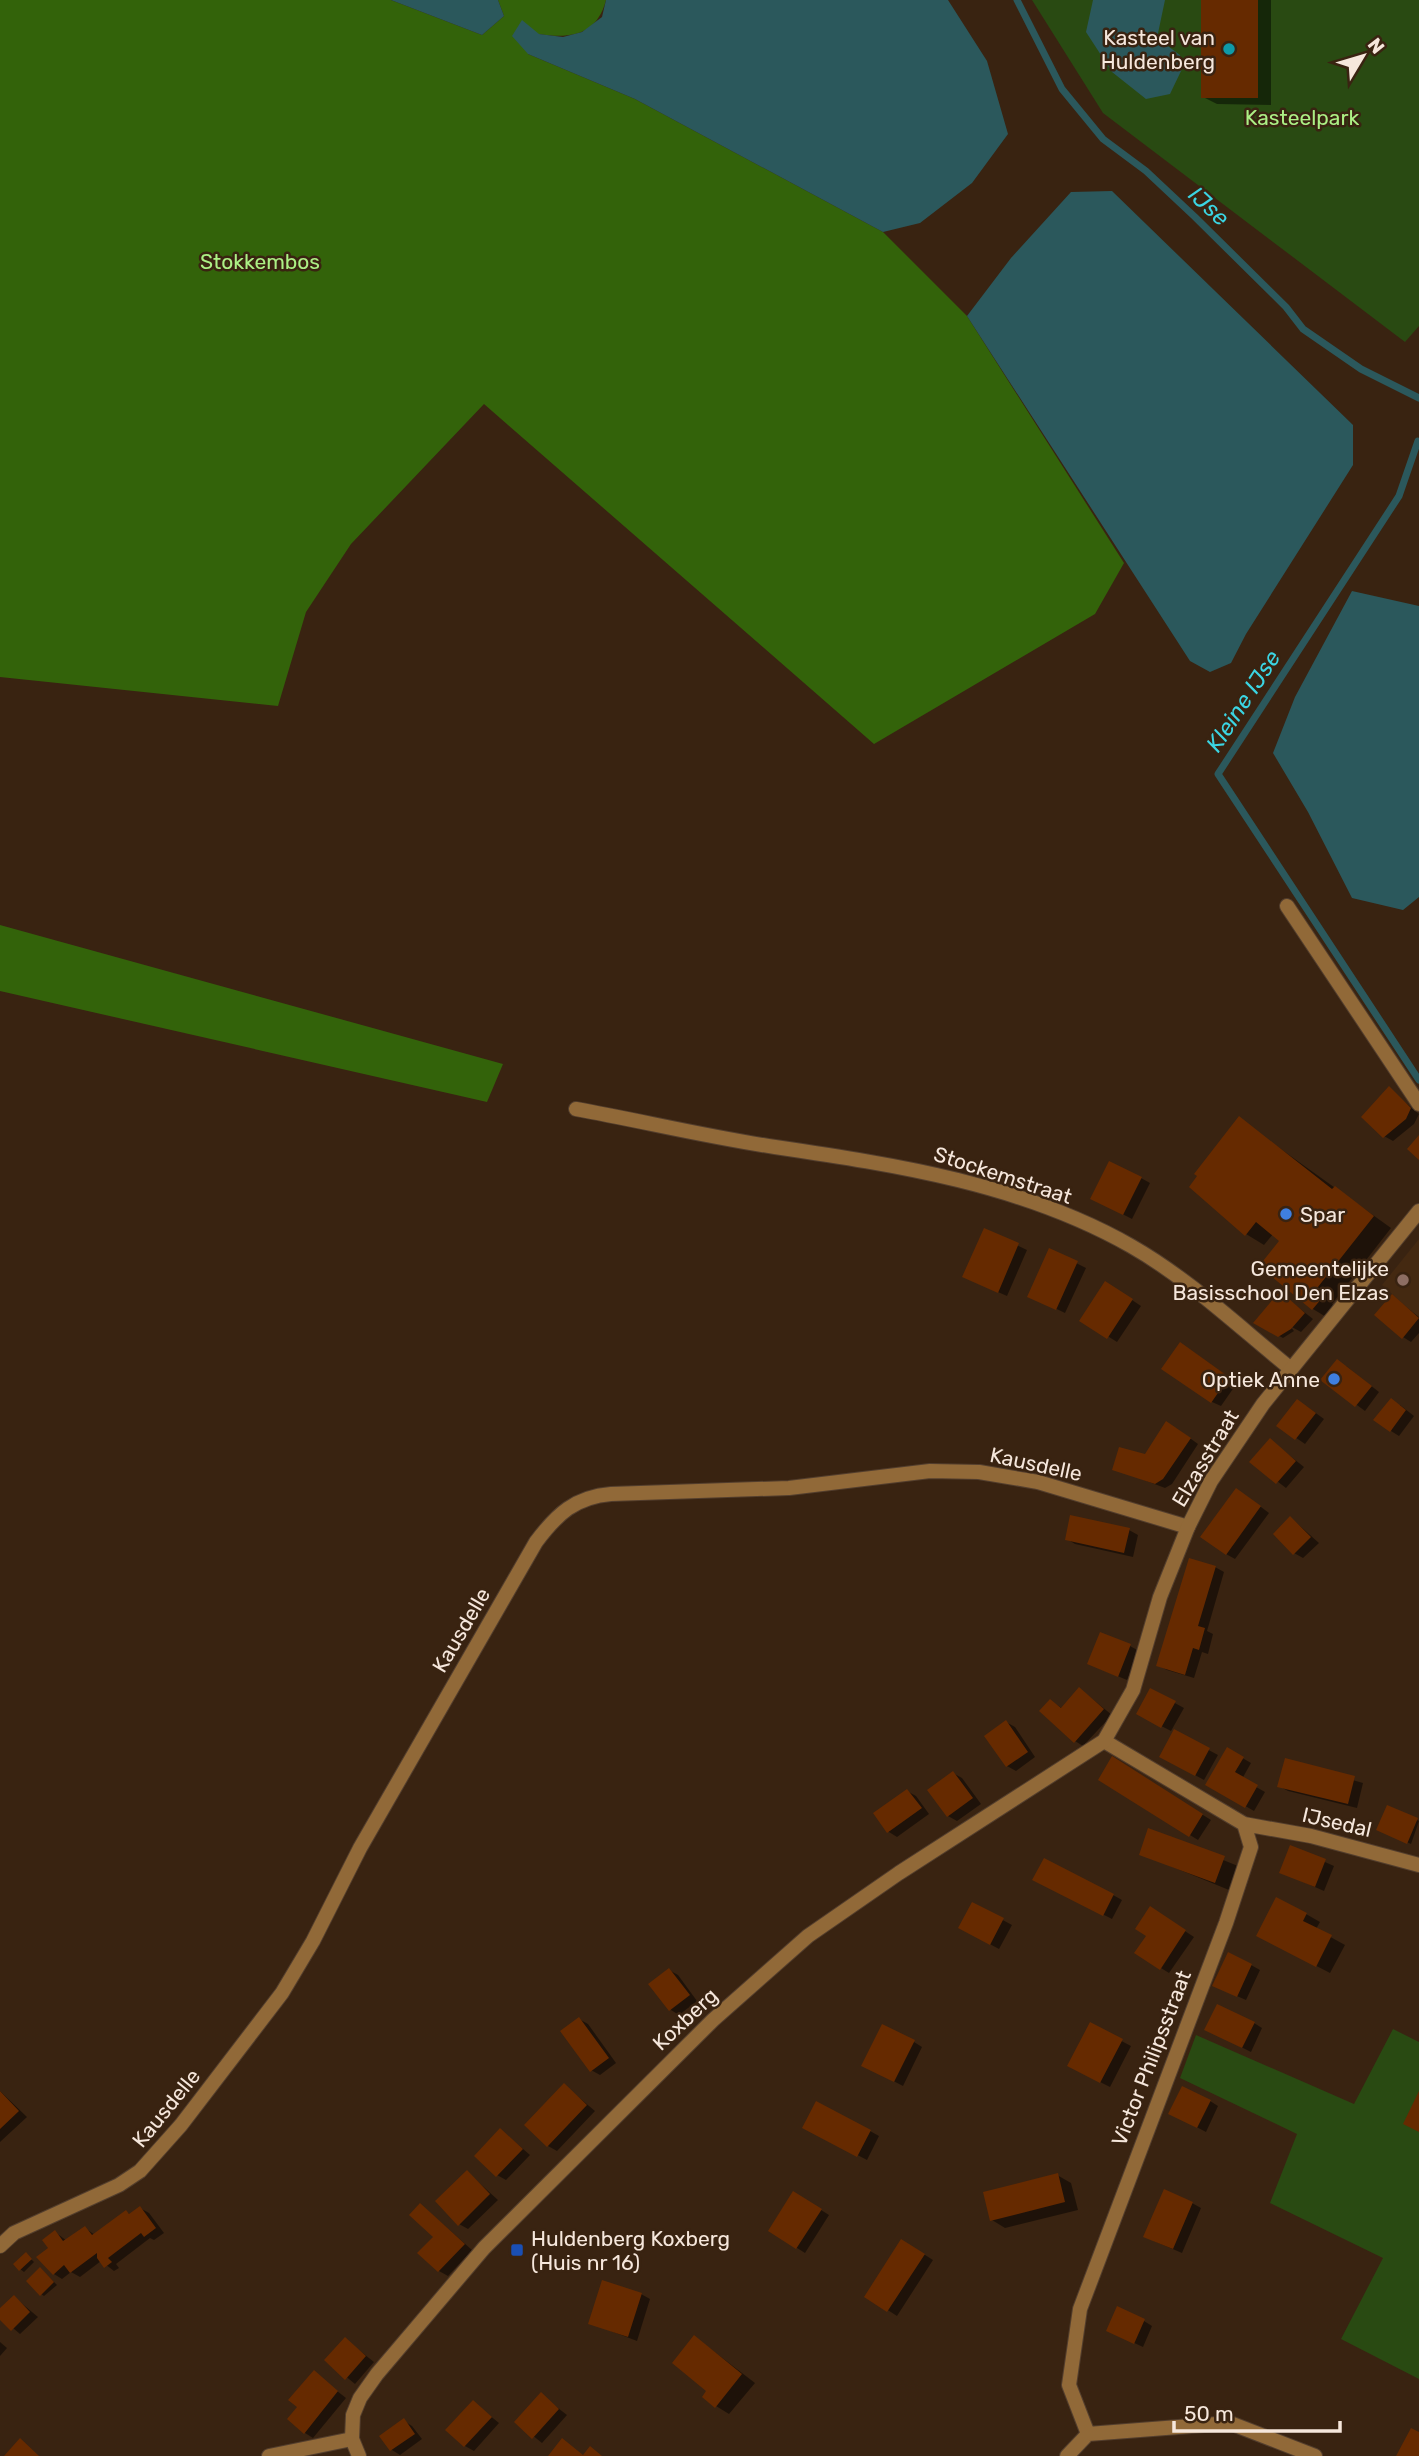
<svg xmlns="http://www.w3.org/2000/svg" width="1419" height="2456" font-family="Rubik,sans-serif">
  <rect width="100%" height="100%" fill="#392311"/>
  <!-- built -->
  <path fill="#442911" d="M1419,1239V1318L1382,1285Z"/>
  <!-- green -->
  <path fill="#294a12" d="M1032,0H1419V326L1405,342L1103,113Z
    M1393,2029L1419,2042V2379L1341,2339L1383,2258L1270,2203L1297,2134L1180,2078L1196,2035L1354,2104Z"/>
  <!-- forest -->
  <path fill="#33630a" d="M0,0H391L482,35L504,16L498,0H606C597,35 571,39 539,34L528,54L635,99L883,232L967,316L1124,563L1095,614L874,744L484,404L351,544L306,612L278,706L0,677Z
    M0,925L503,1064L487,1102L0,991Z"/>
  <!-- water -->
  <path fill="#2b585c" d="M391,0H498L504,16L482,35Z
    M606,0H948L987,61L1008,134L972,183L920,223L883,232L635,99L528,54L512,36L522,20L539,34L563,37L582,32L602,17Z
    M1093,0H1165L1157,38L1180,55L1182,69L1170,94L1146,99L1112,72L1086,32Z
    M1112,191L1353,425V465L1246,634L1231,663L1210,672L1190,661L967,316L1011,258L1071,192Z
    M1352,591L1419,606V897L1403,910L1352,898L1308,812L1273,753L1295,697Z"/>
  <!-- shadow -->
  <path fill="#0007" d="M1203,0H1271V105L1217,104L1203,97Z
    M1389,1089L1419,1114L1414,1124L1393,1141L1384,1136Z
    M1239,1119L1391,1228L1332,1304L1339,1309L1331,1320L1313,1309L1282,1241L1273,1234L1264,1245L1246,1234Z
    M1141,1178L1150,1183L1132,1219L1101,1203Z
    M985,1230L1027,1250L1007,1296L973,1281Z
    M1050,1250L1086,1268L1065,1313L1036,1299Z
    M1114,1288L1141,1306L1117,1342L1082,1320Z
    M1280,1293L1313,1319L1301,1332L1290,1326L1294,1331L1283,1338L1255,1323Z
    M1393,1297L1419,1317V1333L1411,1342L1403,1337Z
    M1189,1349L1237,1383L1221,1406L1212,1402Z
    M1346,1366L1379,1392L1365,1411L1323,1380Z
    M1400,1405L1414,1416L1399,1436L1391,1431Z
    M1306,1406L1324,1419L1305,1444L1279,1426Z
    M1176,1428L1198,1444L1172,1484L1165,1488L1115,1469L1146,1457Z
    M1270,1440L1304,1467L1286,1488L1252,1462Z
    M1245,1495L1269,1513L1235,1559L1226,1554Z
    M1291,1518L1319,1543L1303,1558L1294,1553Z
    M1129,1530L1138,1535L1133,1557L1075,1544L1067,1539Z
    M1215,1567L1224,1572L1207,1631L1213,1634L1208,1654L1202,1652L1194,1678L1167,1670L1158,1665Z
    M1130,1646L1139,1651L1127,1680L1098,1668Z
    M1080,1689L1112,1715L1083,1746L1075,1741L1051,1701L1063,1709Z
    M1151,1690L1184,1708L1171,1731L1138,1714Z
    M1006,1722L1015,1727L1035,1757L1016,1771L1007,1766Z
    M1175,1732L1218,1755L1204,1780L1162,1757Z
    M1227,1749L1251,1763L1242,1779L1265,1792L1254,1811L1207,1784Z
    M1113,1759L1211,1820L1198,1840L1100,1779Z
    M1286,1761L1363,1783L1357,1808L1288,1791L1279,1786Z
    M953,1773L962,1778L981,1804L957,1821L948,1816Z
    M907,1791L916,1796L929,1814L897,1837L889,1832L875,1814Z
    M1388,1807L1419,1821L1411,1844L1382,1831Z
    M1149,1830L1238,1866L1229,1890L1141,1854Z
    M1291,1847L1334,1866L1324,1891L1281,1872Z
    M1043,1884L1113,1895L1122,1900L1112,1919Z
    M973,1904L1012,1925L999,1949L960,1928Z
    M1159,1914L1194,1937L1169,1973L1161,1968Z
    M1306,1914L1320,1922L1316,1929L1345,1945L1330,1973L1272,1943Z
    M1251,1965L1260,1970L1246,2000L1223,1990Z
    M669,1970L678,1975L697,2001L679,2015L671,2010Z
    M579,2019L588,2024L616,2063L600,2075L591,2070Z
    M1254,2023L1262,2028L1251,2052L1215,2034Z
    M1091,2025L1131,2046L1110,2087L1078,2071Z
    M914,2042L922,2047L903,2086L872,2070Z
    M564,2085L595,2111L557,2151L548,2146Z
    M0,2091L27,2117L0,2142Z
    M1210,2101L1218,2106L1206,2132L1179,2118Z
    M501,2130L530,2155L506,2180L497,2175Z
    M870,2131L879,2136L867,2160L813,2132Z
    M467,2172L498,2200L468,2229L459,2224Z
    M1057,2175L1071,2183L1078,2210L1005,2228L992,2220Z
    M794,2193L829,2215L805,2253L770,2231Z
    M1192,2203L1201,2208L1182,2253L1154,2241Z
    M421,2205L472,2250L448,2276L439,2271L435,2237Z
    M140,2208L149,2213L164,2233L154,2240L150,2238L116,2264L119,2268L114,2271L101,2261L80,2277L71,2272L62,2279L54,2274L51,2248L55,2232L67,2241L85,2228L95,2235L126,2212L131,2215Z
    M911,2246L933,2260L897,2316L866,2296Z
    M29,2257L34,2262L24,2272L20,2269Z
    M41,2269L57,2285L44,2296L41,2294Z
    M641,2294L650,2299L637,2341L590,2323Z
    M14,2297L38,2317L20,2334L0,2317V2311Z
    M1144,2321L1152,2326L1143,2347L1117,2335Z
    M695,2337L755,2383L729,2414L716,2406Z
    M345,2339L374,2362L355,2384L326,2360Z
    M0,2342L7,2348L0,2356Z
    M314,2373L346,2398L313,2438L305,2433L299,2407Z
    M541,2395L567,2415L542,2443L516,2422Z
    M473,2402L499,2423L474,2451L465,2446Z
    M404,2421L412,2426L422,2439L400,2455L392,2450L382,2436Z"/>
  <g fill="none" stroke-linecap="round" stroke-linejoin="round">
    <!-- stream -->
    <path stroke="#2b585c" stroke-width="7" d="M1017,0L1062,89L1103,139L1146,171L1195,217L1286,307L1303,329L1361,369L1419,398
      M1418,441L1399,496L1218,774L1419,1080"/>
  </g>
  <!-- building -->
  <path fill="#662a00" d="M1201,0H1258V98H1201Z
    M1389,1086L1411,1108L1406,1119L1383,1138L1361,1117Z
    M1239,1116L1332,1189L1335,1186L1374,1216L1314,1292L1322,1298L1312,1310L1259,1266L1279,1241L1256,1222L1245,1236L1189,1187L1197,1176L1194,1174Z
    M1419,1135V1160L1407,1149Z
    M1109,1161L1142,1177L1123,1215L1090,1199Z
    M984,1228L1019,1243L998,1293L962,1277Z
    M1049,1248L1078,1261L1056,1310L1027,1297Z
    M1105,1281L1133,1299L1107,1339L1079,1321Z
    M1280,1291L1305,1313L1291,1329L1278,1337L1253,1323Z
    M1392,1294L1419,1318L1402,1339L1374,1315Z
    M1180,1342L1229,1377L1211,1403L1161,1369Z
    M1337,1359L1372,1386L1355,1407L1320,1380Z
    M1391,1398L1406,1410L1390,1432L1373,1420Z
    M1297,1399L1316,1413L1295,1440L1276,1426Z
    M1166,1421L1191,1438L1163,1479L1155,1484L1112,1470L1119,1447L1145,1454Z
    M1270,1438L1296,1461L1276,1484L1249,1462Z
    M1236,1488L1261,1506L1226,1555L1200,1537Z
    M1070,1515L1130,1528L1124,1553L1065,1540Z
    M1290,1516L1311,1537L1293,1555L1273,1534Z
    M1189,1558L1216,1566L1198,1626L1205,1628L1199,1650L1193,1648L1185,1675L1156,1666Z
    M1100,1632L1131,1644L1118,1677L1087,1664Z
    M1079,1687L1104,1709L1074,1743L1039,1711L1050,1699L1061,1708Z
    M1150,1688L1176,1701L1161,1728L1136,1714Z
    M1006,1720L1028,1752L1006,1767L984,1736Z
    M1174,1729L1210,1748L1195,1776L1159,1757Z
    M1227,1747L1244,1757L1235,1772L1258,1785L1245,1808L1205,1785Z
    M1112,1756L1203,1814L1189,1837L1098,1780Z
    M1285,1758L1355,1776L1348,1804L1277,1787Z
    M953,1771L973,1798L947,1817L927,1790Z
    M907,1789L922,1808L887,1833L873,1813Z
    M1387,1805L1418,1818L1407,1844L1376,1830Z
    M1148,1828L1225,1856L1215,1883L1139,1855Z
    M1290,1845L1326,1859L1315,1887L1279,1873Z
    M1044,1858L1114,1894L1103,1916L1032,1880Z
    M1276,1897L1307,1913L1303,1921L1332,1935L1316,1967L1256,1936Z
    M972,1902L1004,1918L990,1945L958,1928Z
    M1150,1906L1186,1930L1160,1970L1134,1953L1146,1936L1135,1929Z
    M1228,1952L1252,1964L1237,1997L1212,1986Z
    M669,1968L690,1995L669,2011L648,1984Z
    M1217,2004L1255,2022L1242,2048L1204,2030Z
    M579,2017L609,2058L590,2072L560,2031Z
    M1090,2022L1123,2039L1100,2083L1067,2066Z
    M882,2024L915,2040L894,2082L861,2066Z
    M564,2083L587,2105L547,2147L524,2125Z
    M1182,2086L1211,2100L1197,2128L1168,2114Z
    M0,2091L19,2111L0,2129Z
    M1419,2091V2132L1403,2124Z
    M816,2101L871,2130L857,2157L802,2128Z
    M500,2128L523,2149L496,2177L474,2156Z
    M467,2170L490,2194L458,2226L435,2201Z
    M1058,2173L1065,2202L990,2221L983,2192Z
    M1164,2189L1193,2202L1173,2249L1143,2237Z
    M793,2191L822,2209L796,2249L768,2231Z
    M420,2203L465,2244L438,2272L417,2253L433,2237L409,2215Z
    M140,2206L156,2228L144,2237L141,2233L108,2258L112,2262L104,2268L97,2258V2253L70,2273L64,2265L53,2275L36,2257L48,2248L42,2240L55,2230L63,2241L85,2226L92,2235L126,2210L129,2214Z
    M901,2239L925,2254L887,2312L864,2297Z
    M26,2252L32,2259L19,2271L13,2264Z
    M40,2267L54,2282L40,2296L26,2281Z
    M602,2280L642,2293L628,2337L588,2324Z
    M14,2295L30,2312L11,2331L0,2320V2308Z
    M1117,2306L1145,2319L1134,2344L1106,2331Z
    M694,2335L742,2374L715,2408L702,2397L706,2391L672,2363Z
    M345,2337L366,2356L345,2380L324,2360Z
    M314,2370L338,2391L304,2434L287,2419L297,2407L288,2400Z
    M541,2392L559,2409L532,2439L514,2422Z
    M473,2400L492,2417L464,2447L445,2430Z
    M404,2418L415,2434L390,2451L379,2436Z
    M1411,2428L1419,2432V2456H1396Z
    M20,2438L39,2456H4Z
    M562,2438L583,2455L590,2446L602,2456H548Z"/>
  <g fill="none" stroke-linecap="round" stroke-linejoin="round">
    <defs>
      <path id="minor" d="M1287,906L1419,1104
        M576,1109C642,1121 708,1137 775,1147C897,1165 1022,1184 1131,1246C1189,1279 1239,1327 1291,1369
        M1104,1741L1244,1824L1311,1836L1419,1865
        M0,2246L14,2233L119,2185L140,2171L181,2125L282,1993L313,1941L360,1848L536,1542C557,1514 575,1497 611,1494L789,1488L930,1471L979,1472L1038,1482L1188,1527
        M1088,2434L1069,2385L1080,2309L1226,1923L1251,1847L1244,1824
        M1088,2434L1230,2423L1315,2456
        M269,2456L352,2439
        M1067,2456L1088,2434"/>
      <path id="tertiary" d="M359,2456L352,2439L353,2415L360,2398L377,2374L484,2248L713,2020L808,1936L899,1873L1104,1741L1133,1690L1160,1597L1188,1527L1211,1481L1263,1404L1419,1211"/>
    </defs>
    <!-- minor casing -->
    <use href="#minor" stroke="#533e2d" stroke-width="16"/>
    <!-- tertiary casing -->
    <use href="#tertiary" stroke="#533e2d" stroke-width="16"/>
    <!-- minor -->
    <use href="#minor" stroke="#916938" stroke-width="14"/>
    <!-- tertiary -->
    <use href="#tertiary" stroke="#916938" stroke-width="14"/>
  </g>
  <!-- markers -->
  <circle fill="#0f9aa8" stroke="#392311" stroke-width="2.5" cx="1229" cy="49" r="7"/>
  <g fill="#3f7fe0" stroke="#392311" stroke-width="2.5">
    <circle cx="1286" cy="1214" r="7"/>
    <circle cx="1334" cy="1379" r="7"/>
  </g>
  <circle fill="#8d6e63" stroke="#392311" stroke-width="2.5" cx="1403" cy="1280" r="7"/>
  <rect fill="#1a4fb4" stroke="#392311" stroke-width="2.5" x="510" y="2243" width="14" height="14" rx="3.5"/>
  <g text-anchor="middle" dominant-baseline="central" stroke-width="5" stroke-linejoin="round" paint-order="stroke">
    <!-- poi labels -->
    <g font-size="21" fill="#f6e7dc" stroke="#392311" text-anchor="end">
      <text x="1215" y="37">Kasteel van<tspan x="1215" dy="24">Huldenberg</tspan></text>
      <text x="1300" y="1214" text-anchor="start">Spar</text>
      <text x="1389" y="1268">Gemeentelijke<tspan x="1389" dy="24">Basisschool Den Elzas</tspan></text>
      <text x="1320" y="1379">Optiek Anne</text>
      <text x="531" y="2238" text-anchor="start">Huldenberg Koxberg<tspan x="531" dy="24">(Huis nr 16)</tspan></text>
    </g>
    <!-- park labels -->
    <g font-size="21" fill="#acf085" stroke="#392311">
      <text x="1302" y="117">Kasteelpark</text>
      <text x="260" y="261">Stokkembos</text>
    </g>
    <!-- street labels -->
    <g font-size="21" fill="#f6e7dc" stroke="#392311">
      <text transform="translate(1003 1175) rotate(18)">Stockemstraat</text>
      <text transform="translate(1205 1458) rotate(-59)">Elzasstraat</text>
      <text transform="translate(1036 1464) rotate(12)">Kausdelle</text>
      <text transform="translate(461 1630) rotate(-60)">Kausdelle</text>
      <text transform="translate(1337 1822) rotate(13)">IJsedal</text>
      <text transform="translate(685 2019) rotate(-43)">Koxberg</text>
      <text transform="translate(1151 2058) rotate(-69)">Victor Philipsstraat</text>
      <text transform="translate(166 2108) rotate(-51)">Kausdelle</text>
    </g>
    <!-- water labels -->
    <g font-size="23" font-style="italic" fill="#3bd5e3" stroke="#392311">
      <text transform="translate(1209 206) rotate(43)">IJse</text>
      <text transform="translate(1243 701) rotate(-57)">Kleine IJse</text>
    </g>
  </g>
  <!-- north arrow -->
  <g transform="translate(1363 56) rotate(52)" stroke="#392311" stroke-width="5" paint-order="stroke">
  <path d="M0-5L12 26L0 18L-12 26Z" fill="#f6e7dc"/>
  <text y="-10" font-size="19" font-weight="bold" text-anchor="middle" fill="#f6e7dc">N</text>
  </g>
  <!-- scale -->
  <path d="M1174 2421v10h166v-10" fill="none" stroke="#f6e7dc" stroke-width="3.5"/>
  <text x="1184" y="2421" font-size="21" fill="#f6e7dc" stroke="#392311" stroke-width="5" paint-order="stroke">50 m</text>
</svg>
